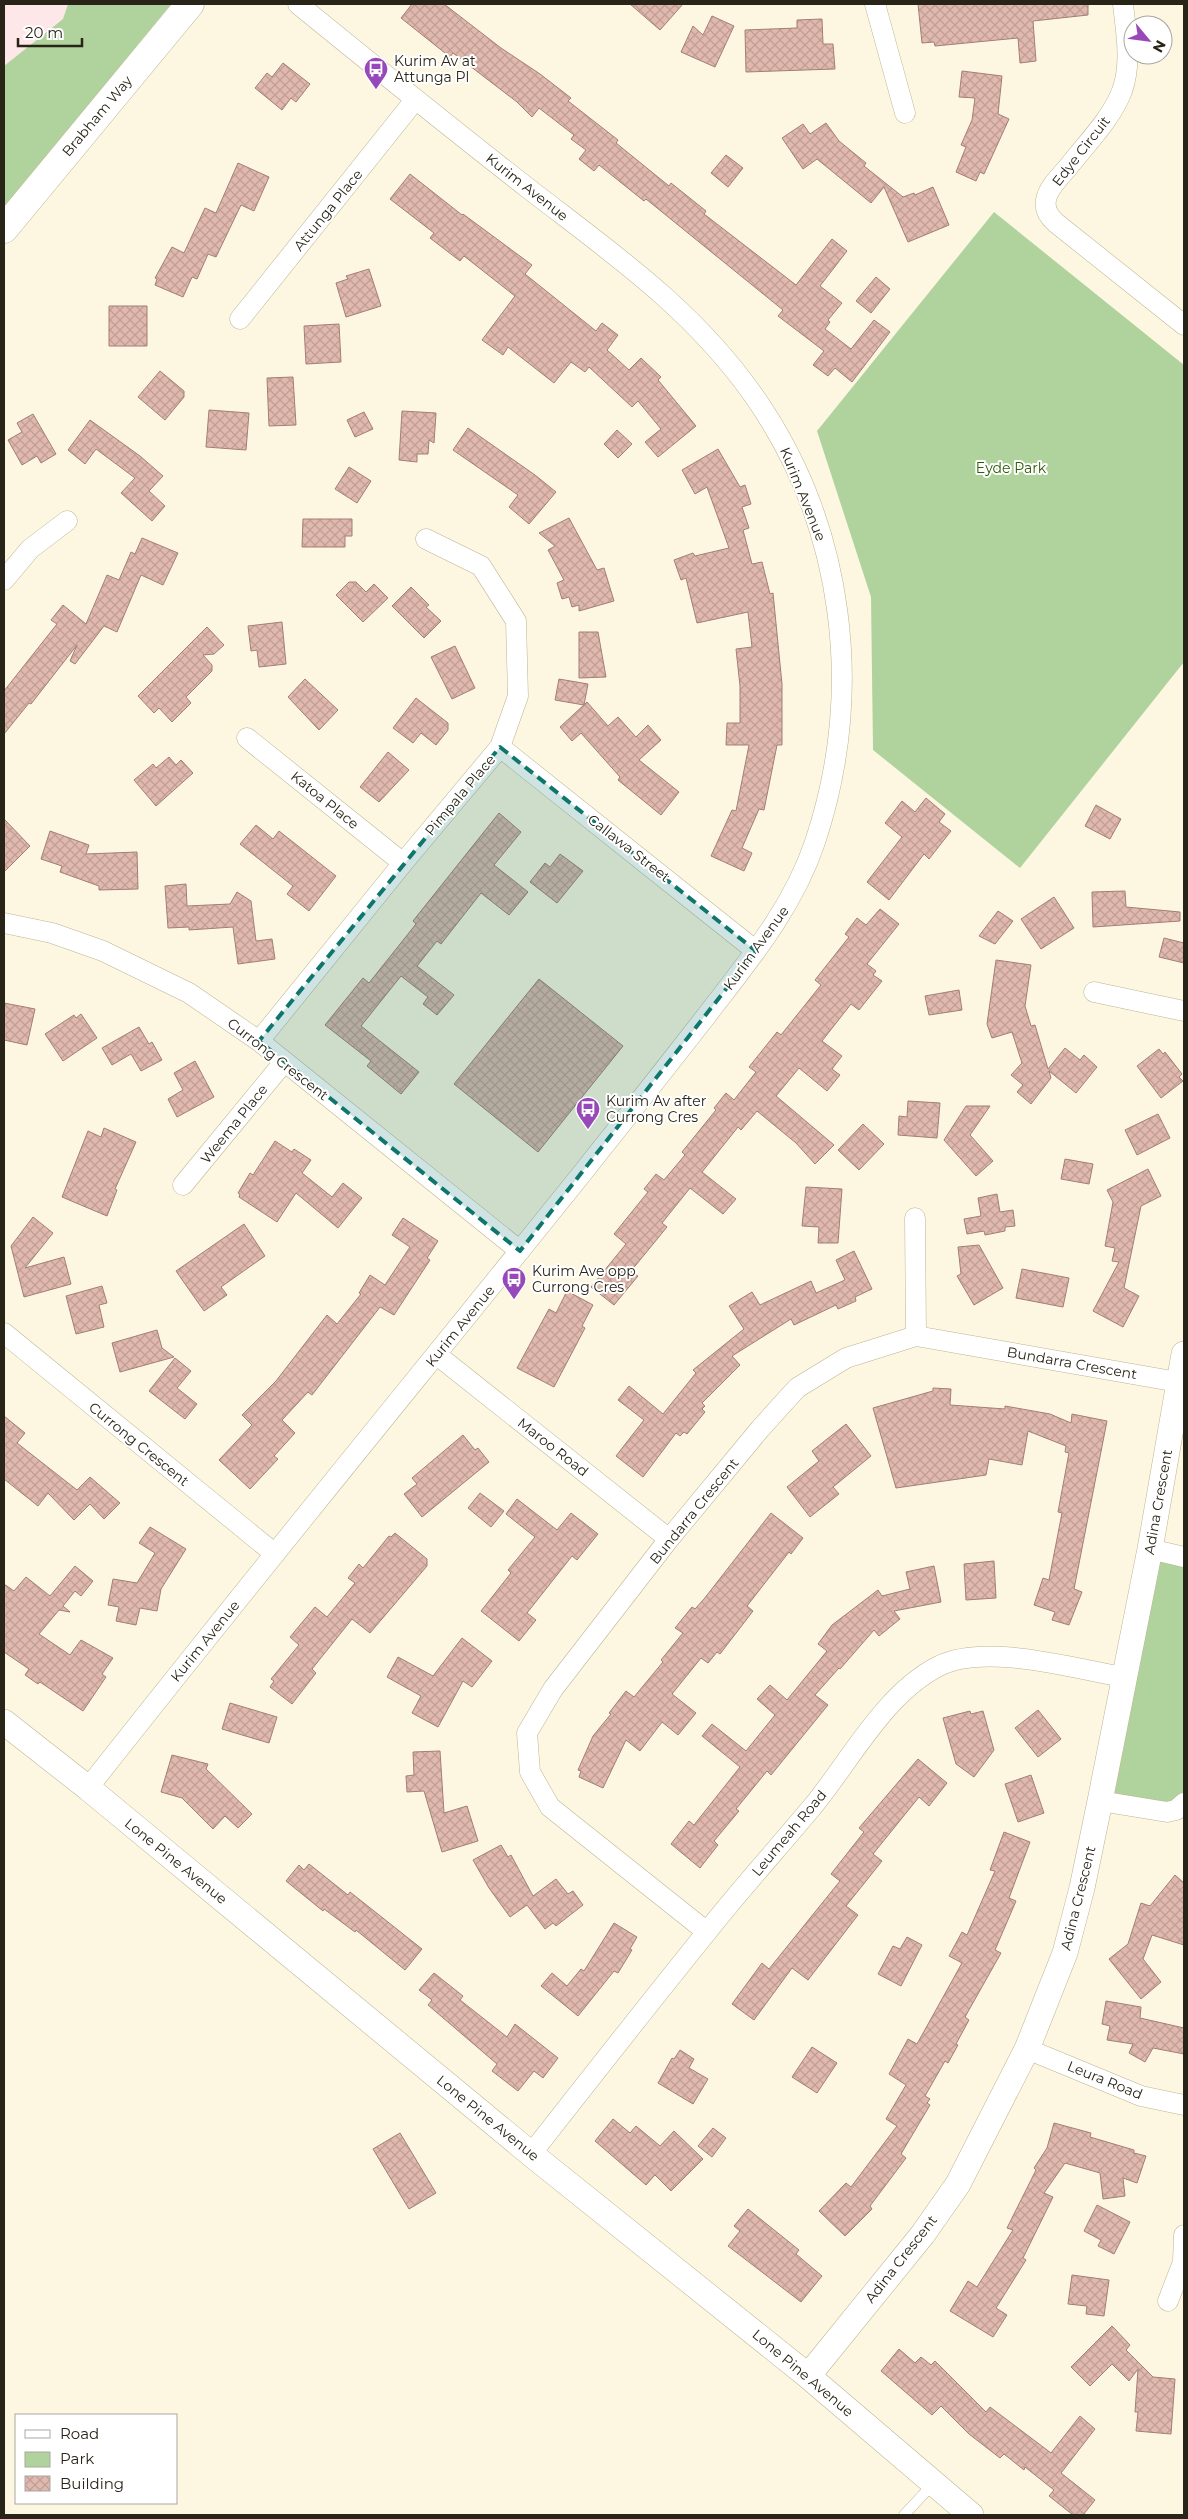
<svg xmlns="http://www.w3.org/2000/svg" width="1188" height="2519" font-family="Montserrat,sans-serif">
  <defs>
    <pattern id="building-cross-hatch" width="8" height="8" patternUnits="userSpaceOnUse" patternTransform="scale(1.25)"><rect width="8" height="8" fill="#e0b8ae"/><path d="M0 0l8 8M0 8l8-8" fill="none" stroke="#c09e95"/></pattern>
  </defs>
  <rect width="100%" height="100%" fill="#fdf7e2"/>
  <!-- industrial -->
  <path fill="#fde7e8" d="M4,4H68L64,19L4,66Z"/>
  <!-- green -->
  <path fill="#b0d39d" d="M68,4H171L4,208V66L63,19Z
    M994,212L1184,365V662L1020,868L873,750L871,597L817,431Z
    M1150,1549L1184,1557V1803L1100,1801Z"/>
  <!-- building -->
  <path fill="url(#building-cross-hatch)" stroke="#a37e75" d="M412,4H444L501,48L540,74L571,98L568,101L618,140L616,143L669,186L671,183L706,211L704,214L796,285L832,239L847,251L820,286L842,303L828,320L830,322L825,329L851,349L874,320L890,332L852,382L835,368L828,376L813,365L824,351L778,316L783,310L646,199L644,201L599,165L594,171L579,159L586,150L571,139L574,135L539,108L532,117L517,102L453,53L450,57L401,18Z
    M630,4H683L660,30Z
    M918,4H1088V15L1033,21L1036,61L1020,63L1018,38L935,46L934,42L922,43Z
    M712,16L734,26L715,67L681,52L693,26L703,35Z
    M822,19L823,44H833L835,69L746,72L745,30L797,28V20Z
    M283,63L310,84L296,102L291,98L282,110L255,88L267,73L272,77Z
    M962,71L1002,76L998,114L1009,119L984,174L980,172L976,181L956,172L966,147L961,145L972,120L975,98L959,97Z
    M826,123L839,141L866,163L864,166L903,197L914,193L915,195L933,187L949,225L908,242L884,187L871,203L817,159L803,169L782,138L803,124L810,134Z
    M726,155L743,168L728,187L711,173Z
    M238,163L269,177L254,211L241,205L216,257L208,254L197,279L192,277L183,297L155,285L157,279L155,278L172,247L184,253L205,208L216,213Z
    M410,174L462,215L463,214L532,265L525,274L596,331L602,323L618,335L607,350L629,370L641,358L661,377L658,380L696,426L658,457L645,442L661,429L638,401L632,407L589,367L585,372L571,362L554,383L508,347L503,355L482,340L515,296L464,256L460,261L430,238L434,233L390,199Z
    M369,269L381,306L346,317L336,283L348,279L346,276Z
    M876,277L890,289L871,313L856,301Z
    M109,306H147V346H109Z
    M339,324L341,362L306,364L304,326Z
    M160,371L184,391V397L165,420L138,397Z
    M293,377L296,425L269,426L267,378Z
    M209,410L249,413L246,450L206,447Z
    M402,411L436,413L434,443L429,440L428,454H417V462L399,460Z
    M364,412L373,429L355,437L347,420Z
    M33,414L56,454L41,463L37,456L22,465L8,440L22,432L17,423Z
    M90,420L140,456L163,476L149,491L165,506L152,521L121,493L135,478L96,449L85,464L68,450Z
    M468,428L535,475L556,492L529,524L509,507L518,495L453,450Z
    M617,430L632,444L618,458L604,444Z
    M718,449L740,487L745,485L751,504L742,507L749,528L743,530L752,564L762,562L770,594L773,593L782,684V745H777L764,810L759,809L742,848L752,853L744,871L711,856L732,810L736,811L749,745H726L727,723H740V686L736,649L752,647L748,612L697,623L686,578L681,580L674,560L693,553L695,556L729,548L707,487L695,494L682,470Z
    M349,467L371,481L357,503L335,489Z
    M569,518L597,570L604,568L614,601L579,611V605L572,607L569,597L562,599L557,583L564,580L548,550L555,546L539,533Z
    M303,519H352V536H345V547H302Z
    M142,538L178,553L163,585L141,575L117,632L104,626L75,664L70,661L77,645L31,704L29,703L4,734V691L57,624L51,620L63,605L86,624L107,575L119,580L131,552L135,554Z
    M349,582H356L366,592L374,584L388,598L363,622L336,595Z
    M411,587L429,605L426,607L441,621L424,638L392,606Z
    M282,622L286,664L259,667L257,650L251,651L248,626Z
    M207,627L224,645L214,654L203,655L212,665V671L186,697L191,703L172,722L159,708L154,713L138,696Z
    M579,632H598L606,677L579,678Z
    M455,646L475,688L452,699L431,657Z
    M305,679L338,710L319,730L288,697Z
    M559,679L588,684L584,705L555,700Z
    M416,698L448,723V730L436,745L421,733L413,743L393,728Z
    M587,702L608,726L618,717L636,737L648,725L661,740L639,760L679,792L661,815L618,780L620,777L581,733L572,741L560,727Z
    M388,752L409,770L379,802L360,787Z
    M169,757L176,765L181,760L193,773L156,806L134,780L153,764L156,768Z
    M926,798L945,814L939,822L951,831L929,859L924,854L889,900L867,882L902,837L885,823L902,801L915,812Z
    M1096,805L1121,819L1110,839L1085,826Z
    M499,813L521,832L494,865L528,892L509,915L481,893L441,944L437,941L417,966L454,995L437,1015L423,1004L428,997L401,976L361,1026L419,1072L401,1094L367,1066L371,1061L325,1025L363,978L369,983L416,924L413,921Z
    M4,819L30,846L4,872Z
    M256,825L273,839L279,831L336,876L309,911L287,894L293,886L240,844Z
    M50,831L89,845L86,854L137,852L138,889L99,890V886L60,872L62,866L41,859Z
    M560,854L583,871L557,903L530,882L545,863L550,867Z
    M186,884L187,906L230,904L237,892L251,901L256,941L272,939L275,959L238,964L233,927L189,930V927L168,928L165,886Z
    M1125,891L1126,907L1180,912V921L1093,927L1092,892Z
    M1054,897L1074,928L1041,949L1021,919Z
    M880,909L899,924L867,964L876,971L873,975L882,981L859,1010L851,1004L822,1041L842,1056L832,1069L840,1075L827,1091L799,1068L776,1096L834,1145L815,1164L796,1143L757,1111L741,1130L738,1127L702,1172L736,1199L723,1214L690,1188L662,1223L667,1227L631,1271L638,1276L614,1305L591,1287L626,1244L614,1234L648,1192L644,1189L656,1174L664,1180L685,1155L682,1152L716,1110L714,1108L726,1093L734,1100L756,1072L749,1067L777,1032L781,1035L821,985L815,980L849,937L845,934L857,918L866,925Z
    M998,911L1013,921L995,944L979,936Z
    M1164,938L1184,943V963L1159,957Z
    M996,960L1031,965L1025,1006L1031,1026L1035,1025L1048,1069L1065,1048L1080,1060L1084,1055L1097,1067L1076,1093L1049,1071L1051,1078L1031,1104L1017,1092L1023,1085L1011,1075L1022,1063L1012,1032L992,1038L987,1024Z
    M539,979L623,1046L538,1152L454,1084Z
    M959,990L962,1010L929,1015L925,996Z
    M4,1003L35,1009L27,1045L4,1040Z
    M81,1014L97,1038L63,1061L45,1034L74,1015L76,1018Z
    M139,1027L149,1044L152,1042L162,1060L141,1071L131,1054L112,1065L102,1048Z
    M1159,1049L1163,1054L1165,1052L1182,1074L1179,1077L1183,1081L1161,1098L1137,1066Z
    M195,1061L214,1097L177,1117L168,1099L183,1090L174,1073Z
    M908,1101L940,1103L937,1138L898,1135L899,1116L907,1117Z
    M966,1106H990L970,1135L993,1161L976,1176L944,1140Z
    M1158,1114L1170,1138L1137,1155L1125,1130Z
    M863,1124L884,1144L859,1170L838,1150Z
    M104,1128L136,1142L115,1189L117,1190L107,1216L62,1197L88,1131L101,1137Z
    M275,1141L292,1152L294,1149L311,1160L302,1173L332,1197L343,1183L362,1198L338,1228L296,1193L277,1222L239,1197L240,1194L238,1193L250,1173L253,1175Z
    M1065,1159L1093,1164L1089,1184L1061,1179Z
    M1148,1169L1161,1196L1141,1206L1124,1288L1139,1296L1123,1327L1093,1311L1119,1262L1112,1261L1115,1248L1105,1246L1113,1202L1107,1190Z
    M806,1187L842,1189L838,1243H818L819,1227L802,1226Z
    M997,1194L1000,1212L1013,1210L1015,1226L1005,1227V1231L985,1235L984,1231L967,1234L964,1219L981,1216L978,1198Z
    M33,1217L53,1233L25,1268L64,1257L71,1284L24,1297L11,1246Z
    M403,1218L438,1241L427,1258L430,1260L394,1315L380,1307L312,1395L308,1392L282,1420L295,1433L274,1456L278,1459L250,1489L219,1460L252,1425L242,1415L276,1381L327,1315L337,1324L361,1294L359,1293L370,1275L385,1285L410,1247L392,1235Z
    M244,1224L265,1256L221,1287L227,1295L204,1311L176,1271Z
    M979,1245L1003,1288L974,1305L957,1276L961,1274L958,1247Z
    M854,1251L872,1289L855,1297L856,1301L838,1309L836,1305L794,1325L791,1319L732,1356L740,1365L702,1403L705,1406L702,1409L705,1412L687,1434L684,1432L680,1436L676,1433L643,1477L616,1456L644,1420L618,1400L629,1386L663,1414L696,1373L693,1370L744,1329L729,1306L752,1292L760,1305L811,1281L816,1293L845,1280L836,1260Z
    M1022,1269L1069,1278L1063,1307L1016,1298Z
    M102,1286L107,1303L99,1305L104,1327L76,1334L66,1296Z
    M567,1291L593,1305L582,1326L585,1328L554,1387L517,1368L549,1309L556,1313Z
    M157,1330L162,1348L174,1357L120,1372L112,1343Z
    M175,1358L191,1371L177,1388L197,1404L185,1419L149,1391Z
    M933,1388L951,1389L950,1405L1005,1409V1406L1050,1414L1071,1423L1072,1414L1107,1421L1074,1589L1082,1592L1069,1625L1052,1620L1055,1612L1034,1605L1043,1578L1049,1580L1062,1513L1058,1512L1069,1453L1065,1452L1066,1446L1028,1431L1022,1465L989,1459L986,1475L896,1488L873,1408L933,1391Z
    M4,1416L25,1433L17,1443L77,1490L90,1477L120,1503L104,1519L90,1504L74,1520L48,1493L38,1506L4,1479Z
    M846,1424L871,1456L833,1487L839,1494L810,1517L787,1487L819,1461L812,1451Z
    M463,1435L475,1450L478,1448L489,1462L422,1517L404,1494L417,1484L412,1478Z
    M480,1493L504,1511L491,1527L468,1508Z
    M517,1499L557,1530L571,1513L598,1534L577,1560L572,1556L527,1613L536,1620L519,1641L481,1611L511,1573L508,1570L535,1537L506,1514Z
    M771,1513L803,1538L791,1554L789,1552L747,1606L753,1611L720,1654L717,1652L708,1663L701,1658L672,1694L696,1713L678,1735L662,1722L640,1751L626,1740L603,1788L579,1777L581,1771L578,1770L593,1736L611,1714L609,1713L626,1691L634,1697L663,1662L661,1660L683,1633L675,1628L692,1607L695,1609L704,1599Z
    M150,1527L186,1549L161,1589L157,1611L140,1608L136,1625L116,1621L119,1607L108,1605L113,1579L137,1583L155,1553L139,1543Z
    M395,1533L427,1559V1566L370,1633L352,1619L312,1669L316,1673L292,1704L270,1687L274,1681L271,1679L299,1645L290,1637L315,1607L327,1617L355,1583L348,1578L359,1564L363,1568L389,1536L391,1537Z
    M994,1561L996,1598L966,1600L964,1564Z
    M75,1566L93,1581L81,1596L75,1591L63,1606L70,1612L59,1610L39,1634L70,1655L81,1640L113,1658L102,1674L106,1677L83,1711L40,1682L38,1684L25,1675L29,1669L4,1652V1584L14,1591L26,1577L50,1596Z
    M934,1566L941,1602L894,1611L900,1619L879,1636L874,1630L840,1669L839,1668L815,1695L828,1705L771,1775L767,1771L736,1809L739,1811L714,1841L718,1845L700,1868L671,1844L689,1821L694,1825L740,1767L702,1736L712,1724L746,1751L775,1715L757,1699L770,1685L787,1700L827,1651L818,1644L832,1625L878,1590L882,1596L910,1589L906,1572Z
    M462,1638L492,1661L472,1687L463,1681L438,1727L412,1713L421,1696L387,1677L398,1657L433,1676Z
    M230,1703L277,1717L269,1743L222,1729Z
    M1038,1710L1061,1739L1038,1757L1015,1728Z
    M970,1711L971,1714L983,1711L994,1750L974,1777L956,1764L943,1718Z
    M440,1751L444,1813L467,1806L478,1841L442,1852L424,1791L407,1792L406,1776L414,1775L413,1752Z
    M172,1755L208,1764L206,1769L252,1814L238,1828L225,1816L213,1829L182,1798L161,1792Z
    M918,1759L947,1783L929,1806L919,1797L873,1854L882,1861L846,1906L858,1915L808,1980L792,1968L754,2020L732,2004L762,1963L769,1969L840,1881L831,1874L864,1832L859,1828Z
    M1031,1775L1044,1813L1018,1822L1005,1784Z
    M1004,1832L1030,1842L1009,1898L1016,1901L995,1950L1001,1953L965,2017L969,2020L956,2044L958,2045L948,2063L945,2061L925,2096L930,2099L927,2103L930,2105L901,2154L906,2158L870,2206L872,2209L845,2236L819,2211L846,2183L851,2187L897,2126L886,2119L906,2085L889,2074L908,2039L917,2044L962,1963L949,1956L962,1932L967,1935L995,1871L990,1870Z
    M501,1845L508,1857L511,1855L533,1896L556,1879L568,1894L573,1891L583,1905L556,1926L553,1923L545,1929L527,1905L510,1917L489,1888L473,1860Z
    M309,1864L348,1895L350,1892L422,1949L405,1970L356,1930L355,1932L324,1909L323,1911L286,1881L299,1865L304,1870Z
    M1175,1875L1184,1883V1945L1152,1935L1143,1959L1161,1982L1141,1999L1109,1959L1128,1944L1141,1903L1150,1906Z
    M614,1923L637,1937L630,1949L632,1950L618,1973L614,1971L578,2016L541,1986L552,1973L567,1986L581,1969L584,1971Z
    M907,1937L922,1945L901,1986L878,1974L893,1946L900,1949Z
    M434,1973L463,1996L460,2000L507,2037L515,2024L558,2058L543,2078L534,2071L518,2091L492,2071L497,2064L428,2005L432,2000L419,1990Z
    M1106,2001L1141,2007L1140,2018L1184,2028V2054L1153,2048L1145,2062L1129,2053L1133,2044L1107,2040L1110,2026L1102,2024Z
    M812,2047L837,2063L817,2093L792,2077Z
    M680,2050L694,2059L689,2068L708,2079L693,2104L658,2083L672,2058L674,2059Z
    M613,2119L630,2133L636,2126L660,2146L674,2131L703,2159L671,2191L655,2175L646,2185L595,2141Z
    M1054,2123L1091,2133L1090,2137L1134,2150V2153L1146,2156L1137,2183L1123,2178L1125,2196L1103,2199L1100,2173L1065,2163L1044,2193L1053,2197L1023,2258L1026,2260L996,2308L1007,2315L993,2337L950,2311L968,2281L977,2287L1013,2230L1007,2228L1036,2170L1034,2168L1047,2148Z
    M713,2128L726,2138L712,2157L698,2146Z
    M400,2133L436,2193L409,2209L373,2149Z
    M1097,2205L1130,2222L1114,2254L1098,2246L1101,2240L1084,2231Z
    M748,2209L799,2250L796,2254L822,2276L801,2302L728,2246L740,2231L734,2226Z
    M1072,2275L1109,2280L1104,2316L1086,2314L1087,2306L1068,2304Z
    M1112,2326L1130,2345L1126,2350L1153,2377L1175,2379L1171,2434L1136,2431L1138,2412H1135L1138,2369L1129,2381L1112,2364L1090,2386L1071,2367Z
    M899,2349L915,2363L921,2357L931,2365L935,2361L986,2412L990,2407L1051,2453L1080,2416L1095,2429L1061,2473L1095,2500L1083,2515H1073L1049,2496L1054,2490L1025,2467L1024,2470L1004,2454L1000,2458L969,2434L941,2406L932,2415L881,2371Z"/>
  <g fill="none" stroke-linecap="round" stroke-linejoin="round">
    <defs>
      <path id="service" d="M904,2515L933,2484"/>
      <path id="minor" d="M875,4L905,113
        M1123,4C1126,32 1132,63 1122,91C1111,119 1088,142 1069,166C1062,175 1048,187 1046,200C1044,210 1049,217 1056,223L1184,325
        M240,319L415,100
        M4,580L30,549L67,521
        M247,738L403,863
        M500,747L756,951
        M4,923L52,933L103,951L189,993L259,1041L520,1251
        M1094,992L1184,1011
        M259,1041L403,863L500,747L518,696L516,621L481,566L426,539
        M183,1185L284,1062
        M915,1218L916,1336
        M4,1333L275,1554
        M437,1355L669,1539
        M1150,1549L1184,1557
        M88,1788C250,1582 416,1380 580,1176C623,1122 665,1069 707,1015C749,960 793,908 815,842C865,692 845,526 754,396C692,308 613,254 529,189C451,128 374,66 298,4
        M1100,1801L1167,1812L1176,1810L1184,1803
        M707,1932L550,1807L530,1772L527,1733L553,1689L669,1539L760,1429L797,1388L846,1358L916,1336L1178,1382
        M1027,2049L1141,2096L1184,2105
        M531,2154C589,2080 647,2006 706,1933C740,1890 777,1849 813,1806C850,1761 885,1693 939,1666C986,1643 1072,1668 1123,1677
        M1168,2301L1183,2262L1184,2235"/>
      <path id="tertiary" d="M4,1722L88,1788L531,2154L808,2376L971,2515
        M808,2376L923,2234L958,2184L1027,2049L1065,1953L1082,1888L1100,1801L1150,1549L1184,1354"/>
      <path id="secondary" d="M4,229L190,4"/>
    </defs>
    <!-- service casing -->
    <use href="#service" stroke="#bdb491" stroke-width="11"/>
    <!-- minor casing -->
    <use href="#minor" stroke="#bdb491" stroke-width="21"/>
    <!-- tertiary casing -->
    <use href="#tertiary" stroke="#bdb491" stroke-width="26"/>
    <!-- secondary casing -->
    <use href="#secondary" stroke="#bdb491" stroke-width="29"/>
    <!-- service -->
    <use href="#service" stroke="#fff" stroke-width="10"/>
    <!-- minor -->
    <use href="#minor" stroke="#fff" stroke-width="20"/>
    <!-- tertiary -->
    <use href="#tertiary" stroke="#fff" stroke-width="25"/>
    <!-- secondary -->
    <use href="#secondary" stroke="#fff" stroke-width="28"/>
  </g>
  <!-- marked area -->
  <path fill="#0f766e" fill-opacity="0.2" stroke="#0f766e" stroke-width="4" stroke-dasharray="10 6" stroke-linejoin="round" d="M500,747L756,951L520,1251L259,1041Z"/>
  <!-- icons -->
  <defs>
    <symbol id="bus-pin" viewBox="-11 -11 22 30"><path d="M0 17L-7.5 6A9.5 9.5 0 1 1 7.5 6Z" fill="#9849b9" stroke="#fff"/><path d="M-5-6H5V4H4V6H2V4H-2V6H-4V4H-5ZM-3.5-4V0h7V-4ZM-3.5 1.2v1.5H-2V1.2ZM2 1.2v1.5H3.5V1.2Z" fill="#fff"/></symbol>
  </defs>
  <g fill-rule="evenodd">
    <use href="#bus-pin" x="362" y="55" width="28" height="38"/>
    <use href="#bus-pin" x="574" y="1095" width="28" height="38"/>
    <use href="#bus-pin" x="500" y="1265" width="28" height="38"/>
  </g>
  <g text-anchor="middle" dominant-baseline="central" stroke-width="4" stroke-linejoin="round" paint-order="stroke">
    <!-- poi labels -->
    <g font-size="14" fill="#282417" stroke="#fff" text-anchor="start">
      <text x="394" y="61">Kurim Av at<tspan x="394" dy="16">Attunga Pl</tspan></text>
      <text x="606" y="1101">Kurim Av after<tspan x="606" dy="16">Currong Cres</tspan></text>
      <text x="532" y="1271">Kurim Ave opp<tspan x="532" dy="16">Currong Cres</tspan></text>
    </g>
    <!-- street labels -->
    <g font-size="14" fill="#282417" stroke="#fff">
      <text transform="translate(97 116) rotate(-50)">Brabham Way</text>
      <text transform="translate(1081 151) rotate(-52)">Edye Circuit</text>
      <text transform="translate(527 187) rotate(38)">Kurim Avenue</text>
      <text transform="translate(328 210) rotate(-51)">Attunga Place</text>
      <text transform="translate(803 494) rotate(68)">Kurim Avenue</text>
      <text transform="translate(460 795) rotate(-50)">Pimpala Place</text>
      <text transform="translate(325 800) rotate(39)">Katoa Place</text>
      <text transform="translate(629 848) rotate(38)">Callawa Street</text>
      <text transform="translate(756 948) rotate(-54)">Kurim Avenue</text>
      <text transform="translate(278 1059) rotate(38)">Currong Crescent</text>
      <text transform="translate(234 1124) rotate(-51)">Weema Place</text>
      <text transform="translate(460 1326) rotate(-51)">Kurim Avenue</text>
      <text transform="translate(1072 1363) rotate(10)">Bundarra Crescent</text>
      <text transform="translate(139 1444) rotate(39)">Currong Crescent</text>
      <text transform="translate(553 1447) rotate(38)">Maroo Road</text>
      <text transform="translate(1158 1502) rotate(-80)">Adina Crescent</text>
      <text transform="translate(694 1511) rotate(-51)">Bundarra Crescent</text>
      <text transform="translate(205 1641) rotate(-51)">Kurim Avenue</text>
      <text transform="translate(789 1833) rotate(-50)">Leumeah Road</text>
      <text transform="translate(176 1861) rotate(39)">Lone Pine Avenue</text>
      <text transform="translate(1078 1898) rotate(-76)">Adina Crescent</text>
      <text transform="translate(1105 2080) rotate(22)">Leura Road</text>
      <text transform="translate(488 2118) rotate(39)">Lone Pine Avenue</text>
      <text transform="translate(901 2259) rotate(-52)">Adina Crescent</text>
      <text transform="translate(803 2373) rotate(40)">Lone Pine Avenue</text>
    </g>
    <!-- park labels -->
    <g font-size="14" fill="#2e5b04" stroke="#fff">
      <text x="1011" y="468">Eyde Park</text>
    </g>
  </g>
  <!-- border -->
  <rect width="1188" height="2519" fill="none" stroke="#282417" stroke-width="10"/>
  <!-- legend -->
  <rect x="15" y="2414" width="162" height="90" fill="#ffffff" stroke="#a9a7a2"/>
  <rect x="25" y="2430" width="25" height="8" fill="#ffffff" stroke="#a9a7a2"/>
  <text x="60" y="2439" font-size="15" fill="#282417">Road</text>
  <rect x="25" y="2452" width="25" height="15" fill="#b0d39d" stroke="#a9a7a2"/>
  <text x="60" y="2464" font-size="15" fill="#282417">Park</text>
  <rect x="25" y="2476" width="25" height="15" fill="url(#building-cross-hatch)" stroke="#a9a7a2"/>
  <text x="60" y="2489" font-size="15" fill="#282417">Building</text>
  <!-- north arrow -->
  <g transform="translate(1148 40) rotate(119)"><circle r="24" fill="#ffffff" stroke="#a9a7a2"/>
  <path d="M0-4L9 19L0 12L-9 19Z" fill="#9849b9"/>
  <text y="-8" font-size="14" font-weight="bold" text-anchor="middle" fill="#282417">N</text>
  </g>
  <!-- scale -->
  <path d="M18 38v8h64v-8" fill="none" stroke="#282417" stroke-width="2.5"/>
  <text x="25" y="38" font-size="15" fill="#282417" stroke="#ffffff" stroke-width="4" paint-order="stroke">20 m</text>
</svg>
